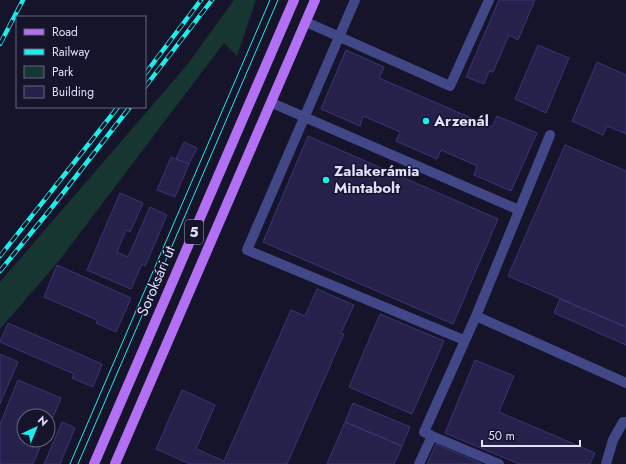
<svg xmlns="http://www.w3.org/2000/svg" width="626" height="464" font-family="Jost,sans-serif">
  <rect width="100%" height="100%" fill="#15142b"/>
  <!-- green -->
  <path fill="#173531" d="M234,0H256L237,56L224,43L58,262L0,329V282L187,65Z"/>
  <!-- building -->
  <path fill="#25214b" stroke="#3a3575" d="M499,0H535L518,40L509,35L493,72L489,71L484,84L466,77Z
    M538,45L569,58L546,113L515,99Z
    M346,50L384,67L379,78L492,127L497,116L537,133L511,191L474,175L477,166L441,150L437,159L396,141L400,132L363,116L360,126L321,109Z
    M597,62L626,75V134L607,126L603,135L572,121Z
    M308,136L498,219L453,324L263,242Z
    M184,142L197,148L189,164L176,159Z
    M565,145L626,171V327L508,276Z
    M171,157L189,164L175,197L157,190Z
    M120,193L143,203L130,232L126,230L117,252L128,257L150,207L167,215L145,266L142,264L131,289L87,270Z
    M57,265L131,298L116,332L96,323L97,320L44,297Z
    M317,289L354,305L341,333L344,334L287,464H190L156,449L182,390L215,405L196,449L224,461L291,310L305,316Z
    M560,299L626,327V345L554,313Z
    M380,314L444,341L412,414L349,387Z
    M8,323L102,364L93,387L72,378L74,374L0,342Z
    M0,354L18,362L0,404Z
    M475,360L514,376L499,412L595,453L590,464H519L445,433Z
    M18,380L61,398L48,429V416H24V440H43L33,464H0V424Z
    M353,403L410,427L402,446L345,422Z
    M62,422L75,428L60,464H44Z
    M345,422L402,446L394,464H327Z
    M436,444L482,464H427Z"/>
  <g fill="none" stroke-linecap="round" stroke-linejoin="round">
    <!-- minor -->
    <path stroke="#424787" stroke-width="10" d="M355,0L247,250L464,340
      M306,22L450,86L489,0
      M272,103L519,210
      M476,316L626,383
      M432,436L424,432L476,316L550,135
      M419,464L432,436L499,464
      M606,464L613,440L623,422H626"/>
    <!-- major -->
    <path stroke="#b470f4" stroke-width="10" d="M94,464L294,0
      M115,464L315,0"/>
    <!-- tram -->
    <path stroke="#1beeec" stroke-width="1" d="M70,464L270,0
      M78,464L278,0"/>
    <defs>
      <path id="rail" d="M0,44L23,0
        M145,74L201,0
        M145,87L212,0
        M0,256L118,107
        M0,271L49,211L130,107"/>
    </defs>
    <!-- rail casing -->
    <use href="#rail" stroke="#1beeec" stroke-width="4.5"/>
    <!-- rail -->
    <use href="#rail" stroke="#15142b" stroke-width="3" stroke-dasharray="9" stroke-linecap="butt"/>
  </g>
  <!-- markers -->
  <g fill="#1beeec" stroke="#15142b" stroke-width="1.5">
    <circle cx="426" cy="121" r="4"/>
    <circle cx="326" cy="180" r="4"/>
  </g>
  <g text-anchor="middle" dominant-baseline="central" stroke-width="3" stroke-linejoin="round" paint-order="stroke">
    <!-- shield labels -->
    <rect fill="#15142b" stroke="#a3a3be" stroke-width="1" x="185" y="220" width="18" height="24" rx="3"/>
    <g font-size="14" font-weight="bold" fill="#e0e0fd">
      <text x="194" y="232">5</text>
    </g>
    <!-- poi labels -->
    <g font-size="15" font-weight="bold" fill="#e0e0fd" stroke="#15142b" text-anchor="start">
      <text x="434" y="121">Arzenál</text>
      <text x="334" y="171">Zalakerámia<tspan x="334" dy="17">Mintabolt</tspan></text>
    </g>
    <!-- street labels -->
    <g font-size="15" fill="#e0e0fd" stroke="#15142b">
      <text transform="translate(156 281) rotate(-67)">Soroksári út</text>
    </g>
  </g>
  <!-- legend -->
  <rect x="16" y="16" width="130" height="92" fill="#15142b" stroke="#66667f"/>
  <rect x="24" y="29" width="20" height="6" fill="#b470f4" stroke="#66667f"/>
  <text x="52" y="36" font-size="12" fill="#e0e0fd">Road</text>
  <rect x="24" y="49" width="20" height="6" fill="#1beeec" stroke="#66667f"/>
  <text x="52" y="56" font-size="12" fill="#e0e0fd">Railway</text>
  <rect x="24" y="66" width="20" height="12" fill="#173531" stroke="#66667f"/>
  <text x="52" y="76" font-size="12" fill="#e0e0fd">Park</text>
  <rect x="24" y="86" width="20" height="12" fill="#25214b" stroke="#66667f"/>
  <text x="52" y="96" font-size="12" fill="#e0e0fd">Building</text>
  <!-- north arrow -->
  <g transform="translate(36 428) rotate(44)"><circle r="19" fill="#15142b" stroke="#66667f"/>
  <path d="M0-3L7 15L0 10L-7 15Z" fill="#1beeec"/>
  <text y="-6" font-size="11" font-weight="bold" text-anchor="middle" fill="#e0e0fd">N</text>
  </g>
  <!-- scale -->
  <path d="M482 440v6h98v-6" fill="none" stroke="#e0e0fd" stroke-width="2"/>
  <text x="488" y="440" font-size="12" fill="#e0e0fd" stroke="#15142b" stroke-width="3" paint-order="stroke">50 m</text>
</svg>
